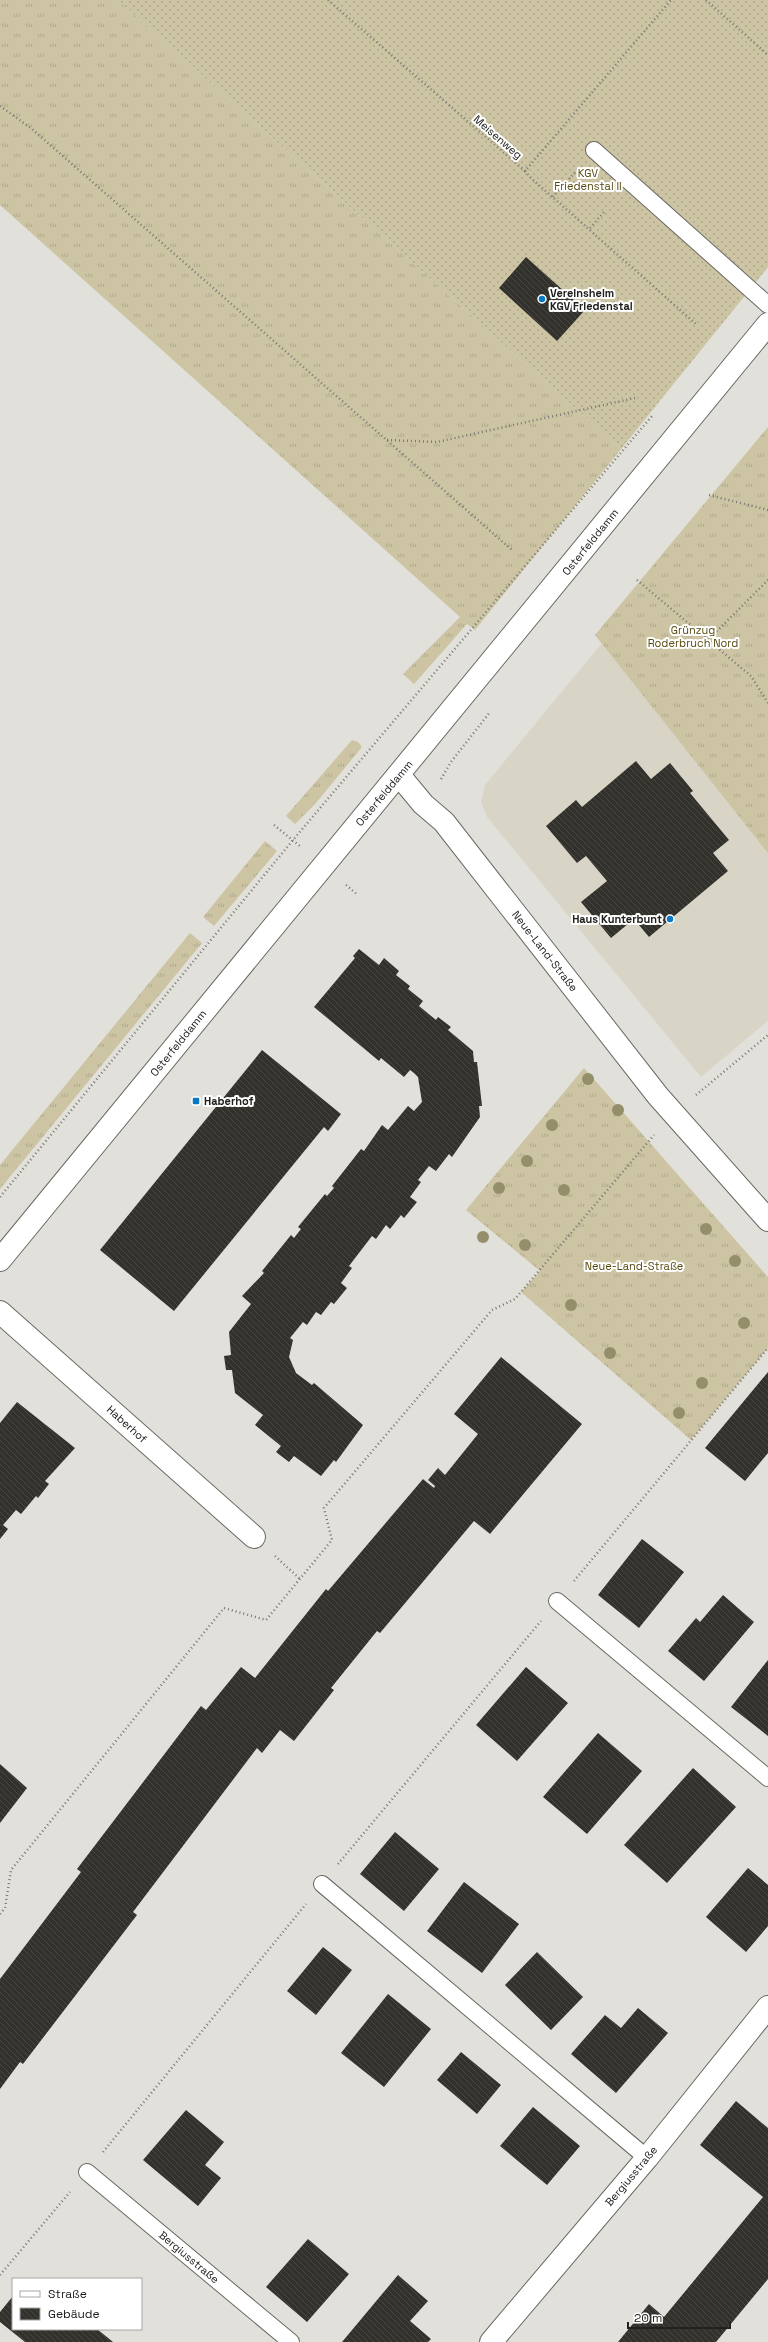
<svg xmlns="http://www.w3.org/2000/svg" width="768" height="2342" font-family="'Space Grotesk',sans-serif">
  <defs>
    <pattern id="grass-tufts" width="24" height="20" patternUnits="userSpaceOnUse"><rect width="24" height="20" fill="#ccc4a3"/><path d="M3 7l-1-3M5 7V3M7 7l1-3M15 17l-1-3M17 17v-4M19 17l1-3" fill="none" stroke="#afa88c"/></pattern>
    <pattern id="garden-dots" width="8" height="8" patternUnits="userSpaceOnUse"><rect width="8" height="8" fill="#ccc4a3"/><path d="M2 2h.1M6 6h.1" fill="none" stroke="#afa88c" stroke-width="1.8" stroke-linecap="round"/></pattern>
    <pattern id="building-back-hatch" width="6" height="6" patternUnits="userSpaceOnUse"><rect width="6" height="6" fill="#32312c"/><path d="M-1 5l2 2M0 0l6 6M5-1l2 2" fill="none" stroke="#474642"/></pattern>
  </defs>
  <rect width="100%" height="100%" fill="#e2e0da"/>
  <!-- built -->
  <path fill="#d8d5c7" d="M629,610L768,745V1021L701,1077L487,817L481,802L485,785Z"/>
  <!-- grass -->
  <path fill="url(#grass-tufts)" d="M0,0H118L621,449L475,630L467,624L414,684L403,674L460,617L0,205Z
    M768,427V853L595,635Z
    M352,740L358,742L362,747L316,803L295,824L286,816Z
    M265,841L277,851L214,926L203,917Z
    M190,933L202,943L0,1189V1165Z
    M584,1068L768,1277V1348L691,1440L521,1292L540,1271L466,1210Z"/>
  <!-- garden -->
  <path fill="url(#garden-dots)" d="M118,0H768V267L621,449Z"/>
  <!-- building -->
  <path fill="url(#building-back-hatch)" d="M526,257L585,310L557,341L499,288Z
    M636,761L651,779L670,763L693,791L690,793L729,840L713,853L728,871L649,937L634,919L611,938L581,902L607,881L586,856L577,863L546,826L576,800L582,807Z
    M359,949L379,965L384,958L399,971L396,975L410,986L408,989L423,1001L419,1006L436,1020L438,1017L451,1027L448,1030L473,1051L474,1062H477L482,1106H479L480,1117L452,1157L449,1154L436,1171L429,1166L418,1180L421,1182L410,1197L417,1202L404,1218L401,1215L390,1229L386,1225L376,1239L372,1236L349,1266L352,1268L341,1283L347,1288L334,1304L331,1302L321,1315L316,1312L307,1325L303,1322L290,1338L293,1340L289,1357L296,1373L312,1385L314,1383L363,1425L336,1462L334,1460L321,1476L294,1456L289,1462L276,1452L281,1446L255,1425L263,1415L235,1393L232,1370H226L224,1356L231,1355L229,1332L251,1304L242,1296L264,1273L262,1271L291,1235L294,1238L301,1229L298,1227L325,1194L327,1196L334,1188L332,1186L361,1149L364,1151L382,1125L388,1130L408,1106L414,1111L422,1102L418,1077L414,1073L410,1070L404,1077L381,1058L379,1061L314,1007L355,958L353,956Z
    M262,1050L341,1114L328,1131L324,1127L174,1311L100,1250Z
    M501,1357L582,1424L490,1534L474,1521L380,1633L377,1631L331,1688L334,1690L294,1741L280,1730L262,1753L257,1748L133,1912L137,1915L23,2064L20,2062L0,2089V1979L81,1872L77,1869L201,1706L206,1710L241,1667L255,1678L326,1589L328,1591L423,1479L434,1488L435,1486L428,1480L438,1468L445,1475L478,1434L454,1414Z
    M768,1372V1453L745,1481L705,1448Z
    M17,1402L75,1448L45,1481L49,1484L38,1498L36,1496L21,1514L16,1510L3,1525L8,1529L0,1539V1423Z
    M642,1539L684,1572L639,1628L598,1595Z
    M723,1595L754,1622L704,1681L668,1651L696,1618L700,1622Z
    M768,1660V1736L731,1707Z
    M526,1667L568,1703L517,1761L476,1725Z
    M598,1733L642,1771L587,1834L543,1797Z
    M0,1764L27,1788L0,1823Z
    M693,1768L736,1807L667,1883L624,1845Z
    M395,1832L439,1869L404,1911L360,1874Z
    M748,1868L768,1885V1926L746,1952L706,1917Z
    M464,1882L519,1924L482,1973L427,1931Z
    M323,1947L352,1970L316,2015L287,1991Z
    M537,1952L583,1997L551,2030L505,1985Z
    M388,1994L431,2029L384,2087L341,2053Z
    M638,2008L668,2033L616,2093L571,2054L605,2015L621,2028Z
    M461,2052L501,2085L477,2114L437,2080Z
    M736,2101L768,2128V2279L716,2342H618L649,2304L664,2317L763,2197L700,2145Z
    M533,2107L580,2146L547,2185L500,2146Z
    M186,2110L224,2142L205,2165L221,2178L198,2206L143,2160Z
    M308,2239L349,2274L307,2322L266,2287Z
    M398,2275L428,2301L410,2321L431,2339L428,2342H342Z
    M13,2296V2329H97L113,2342H25L0,2322V2312Z"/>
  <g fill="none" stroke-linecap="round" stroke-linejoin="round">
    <defs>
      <path id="lane" d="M594,150L768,305
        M557,1601L768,1778
        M322,1884L647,2158
        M87,2172L291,2342"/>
      <path id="street" d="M399,775L423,804L444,822L658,1096L768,1220
        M0,1312L254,1537
        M491,2342L647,2158L768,2007"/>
      <path id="secondary" d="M0,1260L768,324"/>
    </defs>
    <!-- lane casing -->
    <use href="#lane" stroke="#6a6963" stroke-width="18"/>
    <!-- street casing -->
    <use href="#street" stroke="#6a6963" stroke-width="24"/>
    <!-- secondary casing -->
    <use href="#secondary" stroke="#6a6963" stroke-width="24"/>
    <!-- path -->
    <path stroke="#787773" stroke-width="2.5" stroke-dasharray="1 3" stroke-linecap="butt" d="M328,0L525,171L671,0
      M706,0L768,55
      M0,106L32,129L512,550
      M525,171L532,179L696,324
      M553,197L578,169
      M590,228L605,211
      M387,440L437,442L635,398
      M709,495L768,510
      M637,580L751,676L768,703
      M708,640L768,580
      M441,779L451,762L490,712
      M274,825L301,847
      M346,885L358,895
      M696,1095L768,1035
      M0,1197L293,840L652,416
      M275,1556L300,1579
      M574,1581L768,1348
      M338,1864L541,1621
      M0,1914L5,1908L11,1870L224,1608L266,1620L332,1540L324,1508L492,1310L515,1299L521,1292L654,1135
      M103,2152L306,1904
      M0,2275L70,2192"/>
    <!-- lane -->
    <use href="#lane" stroke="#fff" stroke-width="16"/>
    <!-- street -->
    <use href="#street" stroke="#fff" stroke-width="22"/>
    <!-- secondary -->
    <use href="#secondary" stroke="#fff" stroke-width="22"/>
  </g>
  <!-- trees -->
  <g fill="#958e6a">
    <circle cx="588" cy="1079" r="6"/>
    <circle cx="618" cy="1110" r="6"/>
    <circle cx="552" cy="1125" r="6"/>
    <circle cx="527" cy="1161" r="6"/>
    <circle cx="499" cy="1188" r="6"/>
    <circle cx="564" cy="1190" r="6"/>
    <circle cx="706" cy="1229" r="6"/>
    <circle cx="483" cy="1237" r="6"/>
    <circle cx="525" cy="1245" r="6"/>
    <circle cx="735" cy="1261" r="6"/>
    <circle cx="571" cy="1305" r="6"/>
    <circle cx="744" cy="1323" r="6"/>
    <circle cx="610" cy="1353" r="6"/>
    <circle cx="702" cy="1383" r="6"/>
    <circle cx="679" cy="1413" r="6"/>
  </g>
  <!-- markers -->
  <g fill="#0879c3" stroke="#fff" stroke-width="1.5">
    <circle cx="542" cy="299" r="4"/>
    <circle cx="670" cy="919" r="4"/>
    <rect x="192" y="1097" width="8" height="8" rx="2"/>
  </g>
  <g text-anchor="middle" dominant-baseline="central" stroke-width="4" stroke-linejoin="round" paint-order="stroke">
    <!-- street labels -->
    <g font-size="11" fill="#21201e" stroke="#fff">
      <text transform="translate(498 137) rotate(41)">Meisenweg</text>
      <text transform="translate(590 542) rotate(-51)">Osterfelddamm</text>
      <text transform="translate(384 793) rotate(-50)">Osterfelddamm</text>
      <text transform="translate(545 951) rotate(52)">Neue-Land-Straße</text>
      <text transform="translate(178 1043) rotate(-51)">Osterfelddamm</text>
      <text transform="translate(127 1424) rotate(42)">Haberhof</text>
      <text transform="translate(631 2176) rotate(-50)">Bergiusstraße</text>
      <text transform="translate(189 2257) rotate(40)">Bergiusstraße</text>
    </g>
    <!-- park labels -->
    <g font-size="11" fill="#564a0f" stroke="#fff">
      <text x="588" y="173">KGV<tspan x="588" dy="13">Friedenstal II</tspan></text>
      <text x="693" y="630">Grünzug<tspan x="693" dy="13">Roderbruch Nord</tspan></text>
      <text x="634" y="1266">Neue-Land-Straße</text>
    </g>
    <!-- poi labels -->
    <g font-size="11" font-weight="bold" fill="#21201e" stroke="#fff" text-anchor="start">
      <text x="550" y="293">Vereinsheim<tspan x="550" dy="13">KGV Friedenstal</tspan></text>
      <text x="662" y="919" text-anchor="end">Haus Kunterbunt</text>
      <text x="204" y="1101">Haberhof</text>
    </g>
  </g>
  <!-- legend -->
  <rect x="12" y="2278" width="130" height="52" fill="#ffffff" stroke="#a6a6a5"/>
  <rect x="20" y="2291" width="20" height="6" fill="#ffffff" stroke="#a6a6a5"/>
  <text x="48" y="2298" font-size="12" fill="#21201e">Straße</text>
  <rect x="20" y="2308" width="20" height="12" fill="url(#building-back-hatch)" stroke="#a6a6a5"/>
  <text x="48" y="2318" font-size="12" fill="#21201e">Gebäude</text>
  <!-- scale -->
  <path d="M628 2322v6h102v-6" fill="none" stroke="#21201e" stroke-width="2"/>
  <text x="634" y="2322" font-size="12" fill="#21201e" stroke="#ffffff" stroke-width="3" paint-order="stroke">20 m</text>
</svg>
